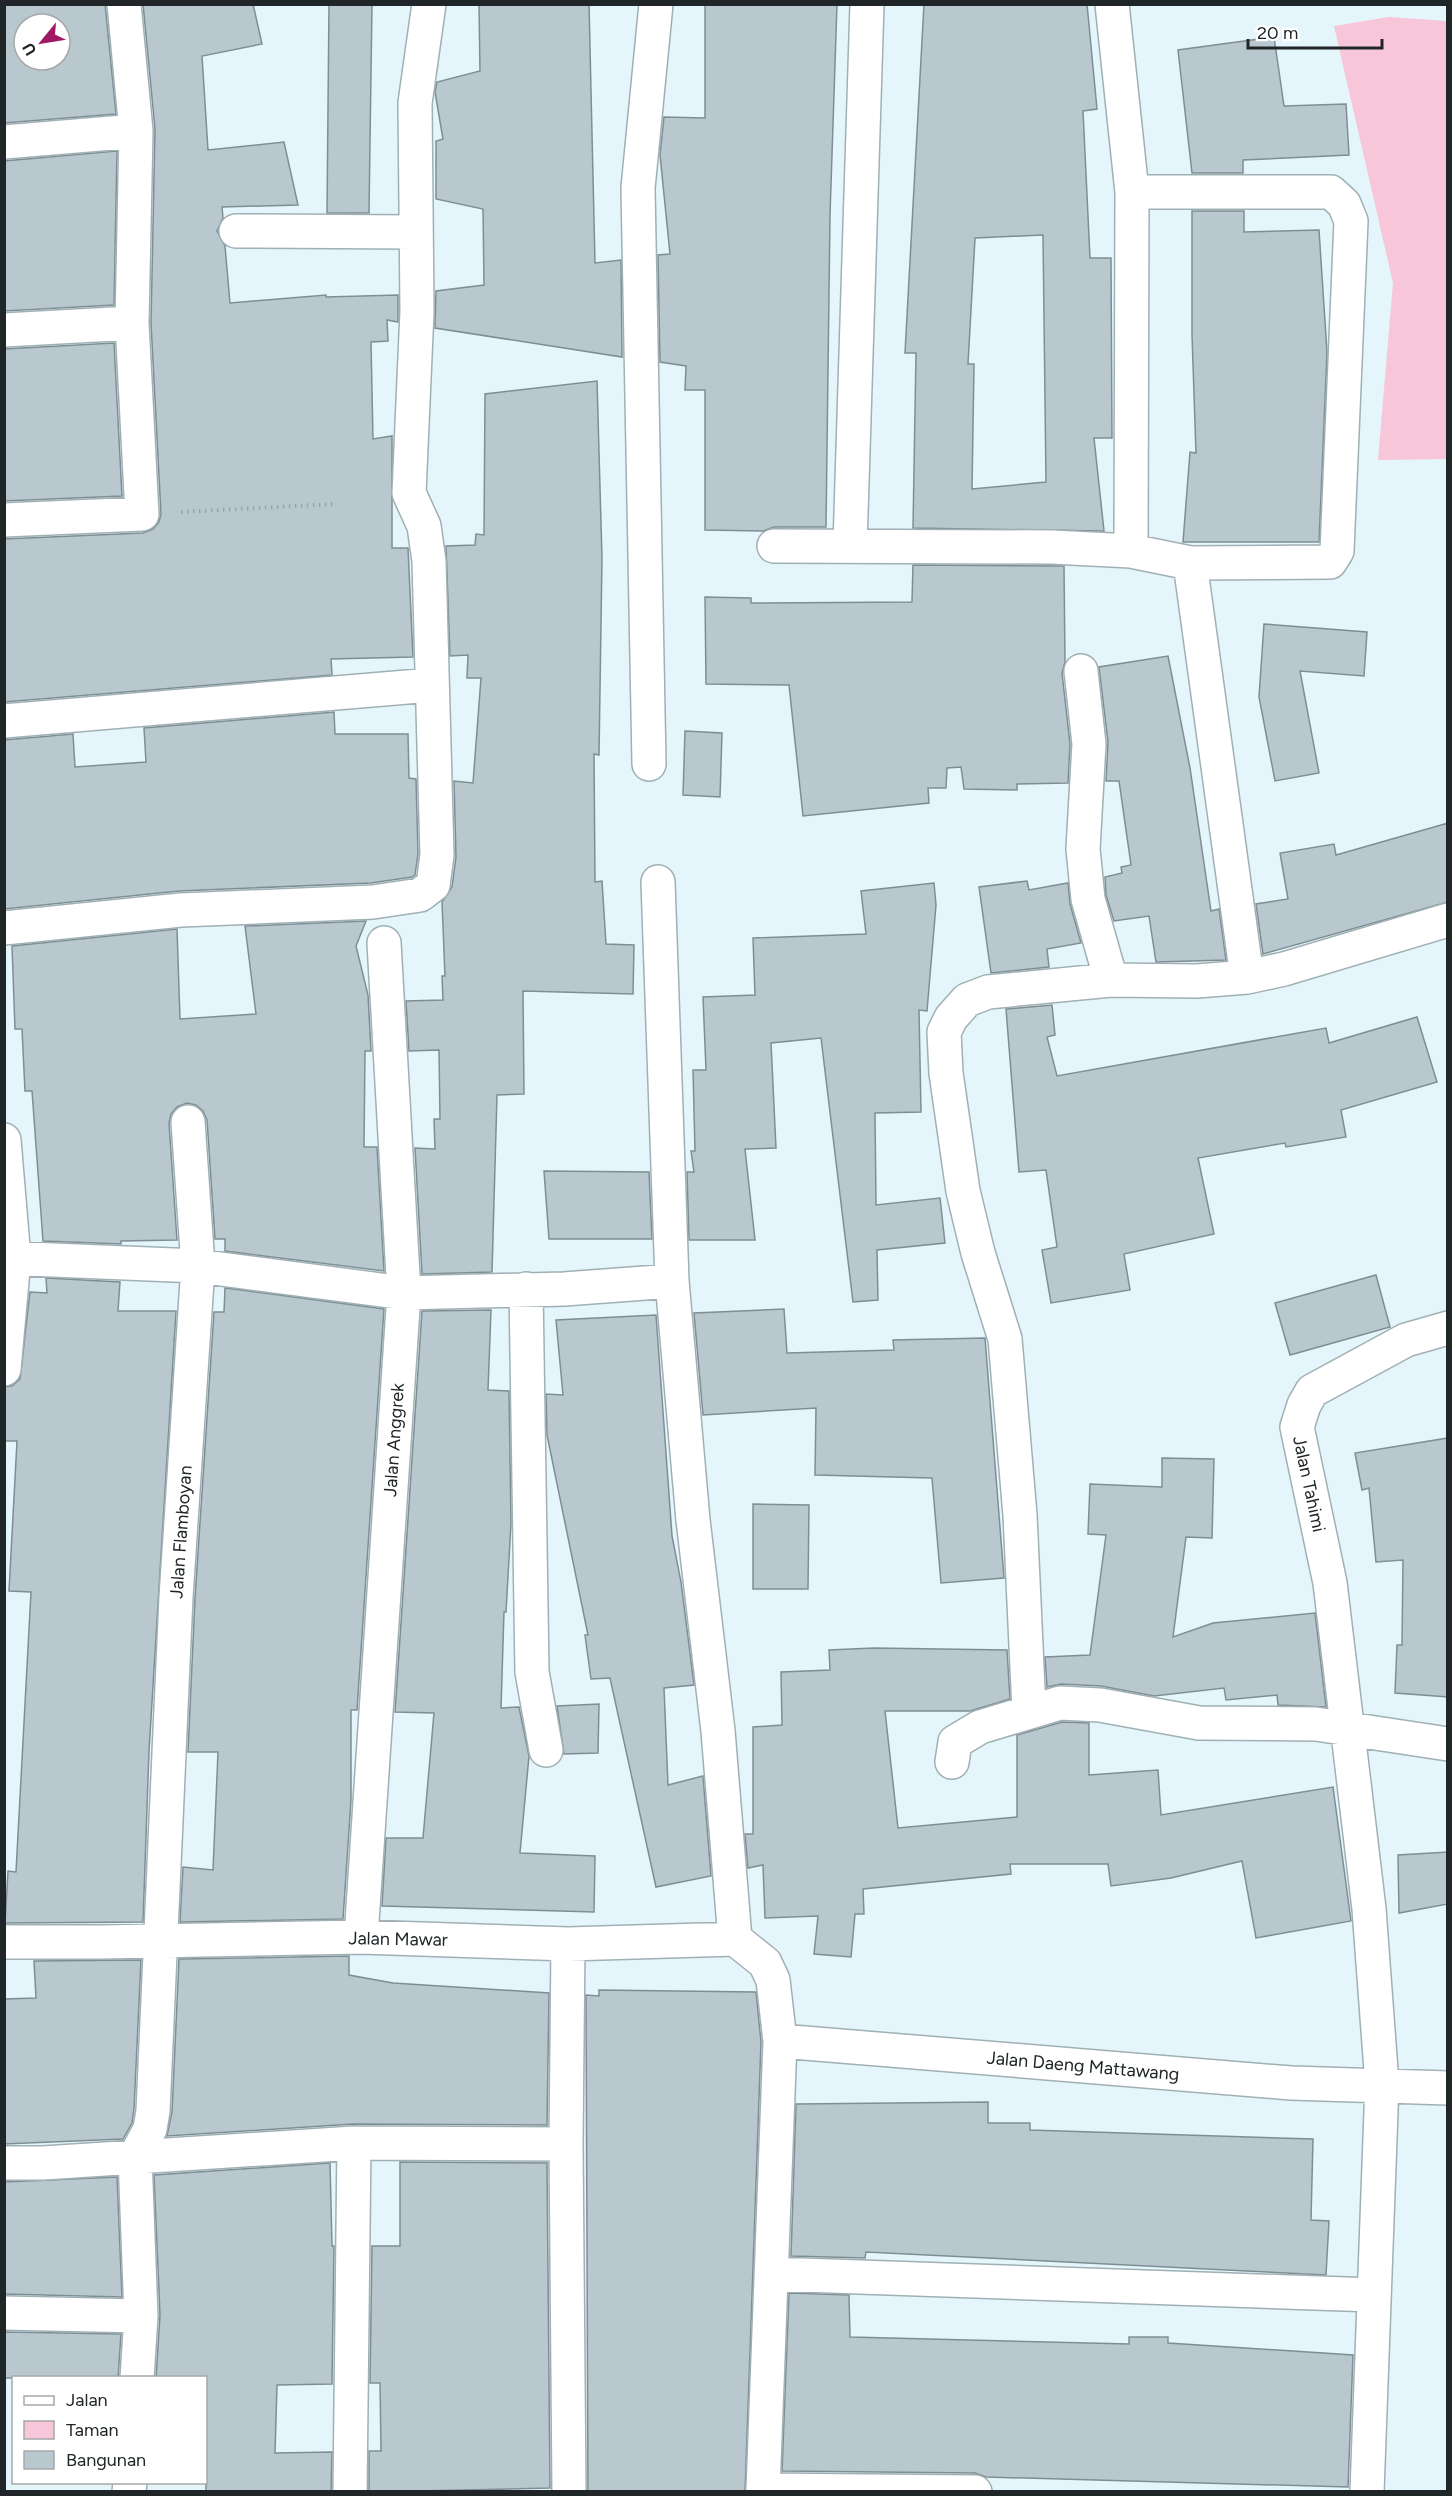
<svg xmlns="http://www.w3.org/2000/svg" width="1452" height="2496" font-family="Figtree,sans-serif">
  <rect width="100%" height="100%" fill="#e4f5fb"/>
  <!-- green -->
  <path fill="#f8c6d9" d="M1389,17L1447,21V459L1378,460L1393,283L1334,26Z"/>
  <!-- building -->
  <path fill="#b8c8ce" stroke="#7f8e94" stroke-width="1.5" fill-rule="evenodd" d="M4,4H105L116,114L4,123ZM24,24H60V60H24Z
    M143,4H253L262,44L202,56L208,150L284,142L298,205L222,207L223,218L217,231L225,246L230,303L326,295V297L398,295V322L387,320L388,341L371,342L373,439L392,436V548H408L413,657L331,659L332,675L4,702V539L143,533L153,529L159,522L161,514L151,323L155,129Z
    M329,4H372L369,213H327Z
    M479,4H589L595,263L621,260L622,357L435,328L436,291L484,285L483,209L436,199V141L443,139L435,92L437,82L480,71Z
    M705,4H837L830,215L826,527H774L763,531L705,530V390H685L686,366L660,362L658,255L670,254L660,155L664,117L705,118Z
    M924,4H1087L1097,109L1083,111L1090,258H1111L1112,438H1094L1104,531L913,528L916,353H905ZM1043,235L1046,482L972,489L974,364H968L975,238Z
    M1274,37L1284,106L1346,104L1349,155L1243,160V173H1192L1178,50Z
    M117,151L114,305L4,311V161Z
    M1192,211H1244V232L1319,230L1327,352L1319,542H1183L1190,452L1196,453L1192,335Z
    M114,343L122,496L4,501V349Z
    M597,381L602,558L599,755L594,754L595,882L602,881L606,944L634,945L633,994L523,991L524,1094L497,1095L492,1272L422,1274L415,1148L435,1149L434,1119H440L439,1050L409,1051L406,1001L443,1000L442,976H445L442,902L452,887L456,857L454,781L473,783L481,678H467L468,655L450,656L446,546L475,545L476,534L484,535L485,394Z
    M913,565L1064,566L1065,662L1062,673L1070,744L1068,783L1017,784V790L964,789L961,767L947,768L946,788H928L929,803L803,816L789,685L706,684L705,597L751,598V603L912,602Z
    M1264,624L1367,632L1364,676L1300,671L1319,773L1275,781L1259,697Z
    M1168,656L1190,768L1211,911L1219,909L1226,960L1156,962L1149,916L1114,921L1106,895L1105,877L1122,873L1121,867L1131,865L1119,781H1106L1108,742L1099,667Z
    M334,712L335,734H408L409,778L416,779L418,854L415,875L412,877L371,883L179,891L4,909V740L73,734L75,767L146,762L144,728Z
    M685,731L722,733L720,797L683,795Z
    M1448,823V902L1263,954L1256,904L1288,899L1280,853L1334,844L1336,855Z
    M1027,881L1029,890L1068,883L1070,904L1081,943L1047,949L1049,967L991,973L979,887Z
    M934,883L936,905L927,1011L919,1010L921,1112L875,1113L876,1205L940,1198L945,1243L877,1250L878,1300L853,1302L821,1038L771,1043L776,1148L745,1149L755,1240H689L687,1172H694L691,1151H695L693,1070H706L703,997L755,995L753,938L866,934L861,891Z
    M366,921L356,946L368,995L371,1051H365L364,1147H377L384,1271L225,1251V1239H215L207,1120L203,1111L196,1105L187,1103L177,1107L171,1114L169,1123L177,1240L121,1241V1244L43,1241L32,1091H25L22,1029H15L12,946L177,929L180,1019L256,1014L245,926Z
    M1052,1005L1055,1035L1047,1037L1057,1076L1326,1028L1329,1043L1417,1017L1437,1082L1341,1110L1346,1137L1286,1147L1285,1143L1198,1158L1214,1234L1124,1254L1130,1290L1051,1303L1042,1250L1057,1247L1046,1170L1019,1172L1006,1009Z
    M544,1171L649,1172L652,1239H549Z
    M1376,1275L1390,1327L1290,1355L1275,1303Z
    M46,1278L120,1282L118,1311H176L149,1751L143,1922L5,1923L8,1871L16,1872L31,1592L9,1591L17,1441H4V1387L12,1386L20,1379L30,1292L47,1293Z
    M225,1288L384,1309L357,1710H351V1800L343,1919L180,1922L183,1867L213,1870L218,1752H188L195,1598L214,1312H224Z
    M784,1309L787,1353L894,1350L893,1340L985,1338L1004,1578L941,1583L932,1478L815,1475L816,1408L703,1415L694,1313Z
    M491,1310L488,1390L509,1391L511,1523L506,1612H504L501,1708L519,1707L529,1756L520,1853L595,1856L594,1912L382,1906L386,1838H423L434,1713L395,1712L422,1311Z
    M656,1315L672,1536L681,1582L694,1685L664,1688L668,1785L703,1776L711,1876L656,1887L610,1678L591,1679L585,1635H588L547,1435L546,1394L563,1395L556,1320Z
    M1448,1438V1697L1395,1693L1397,1645H1402L1403,1560L1376,1562L1369,1488L1362,1490L1355,1453Z
    M1162,1458L1214,1459L1212,1538L1186,1537L1173,1637L1213,1623L1315,1613L1326,1707L1278,1705L1277,1695L1226,1700L1224,1688L1154,1696L1101,1686L1061,1684L1047,1687L1045,1657L1090,1655L1106,1535L1088,1534L1090,1484L1162,1487Z
    M753,1504L809,1505L808,1589H753Z
    M874,1648L1007,1650L1010,1699L970,1711H885L898,1828L1017,1817V1735L1062,1722L1089,1723V1775L1158,1770L1161,1815L1333,1787L1351,1921L1256,1938L1242,1861L1171,1878L1111,1886L1108,1864H1010L1011,1874L863,1889L864,1914H855L851,1957L814,1954L818,1916L765,1918L763,1865L748,1868L745,1834H753V1727L782,1725L781,1672L830,1670L829,1650Z
    M599,1704L598,1753L564,1754L557,1706Z
    M1448,1852V1904L1399,1913L1398,1855Z
    M349,1956V1975L393,1983L549,1993L547,2125L353,2124L167,2136L172,2112L179,1959Z
    M141,1960L134,2109L132,2123L123,2139L4,2144V1999L36,1998L34,1961Z
    M599,1990L756,1992L761,2042L745,2492H588L586,1995L599,1996Z
    M988,2102V2123H1030V2130L1313,2139L1311,2220L1329,2221L1326,2275L866,2252L865,2258L791,2256L796,2104Z
    M400,2162L547,2163L550,2488L369,2492V2451H381L380,2383H370L372,2246H400Z
    M330,2163L332,2246H334L332,2384L277,2385L275,2453L332,2452L331,2492H206V2378H156L160,2315L154,2175Z
    M117,2177L122,2297L4,2294V2182Z
    M789,2293L849,2295L850,2337L1129,2344V2337H1168V2343L1353,2355L1348,2487L986,2477L975,2473L782,2471Z
    M4,2332L121,2334L118,2378H4Z"/>
  <g fill="none" stroke-linecap="round" stroke-linejoin="round">
    <defs>
      <path id="minor" d="M1112,4L1132,192L1131,551
        M4,142L136,131
        M236,231L416,232
        M4,330L132,323
        M4,520L142,514L132,323L136,131L124,4
        M850,545L867,4
        M774,546L1052,547L1131,551L1190,563L1330,562L1337,551L1351,221L1344,204L1331,192H1132
        M1190,563L1247,977
        M1081,671L1089,744L1083,849L1088,899L1111,980
        M4,721L431,685
        M649,764L638,188L656,4
        M658,882L672,1281
        M4,928L181,910L373,902L420,895L433,885L437,855L429,561L424,526L409,493L417,311L415,103L429,4
        M4,1140L14,1259L4,1369
        M4,1258L198,1266L404,1293L564,1289L672,1281L693,1520L718,1731L735,1939
        M526,1289L532,1672L546,1750
        M1029,1711L1020,1515L1005,1339L978,1253L963,1191L946,1073L944,1032L951,1018L967,1000L988,992L1111,980L1197,981L1247,977L1284,969L1448,920
        M952,1762L955,1742L980,1727L1060,1703L1100,1705L1199,1723L1316,1724L1448,1744
        M361,1937L404,1293L384,943
        M4,1942H102L361,1937L568,1944L735,1939L765,1963L773,1980L780,2041L1291,2083L1448,2088
        M780,2041L763,2490L975,2492
        M566,2144L568,1944
        M4,2163H43L354,2143L566,2144L569,2492
        M773,2274L1374,2295
        M4,2313L141,2316
        M137,2378L141,2316L135,2157L150,2129L153,2111L176,1597L198,1266L188,1122
        M129,2492L130,2482
        M350,2492L354,2143
        M1367,2492L1382,2084L1369,1909L1330,1583L1297,1427L1304,1405L1312,1391L1406,1340L1448,1328"/>
    </defs>
    <!-- minor casing -->
    <use href="#minor" stroke="#a0b0b5" stroke-width="36"/>
    <!-- path -->
    <path stroke="#98a5a9" stroke-width="4" stroke-dasharray="1.5 4.5" stroke-linecap="butt" d="M181,512L334,504"/>
    <!-- minor -->
    <use href="#minor" stroke="#fff" stroke-width="33"/>
  </g>
  <g text-anchor="middle" dominant-baseline="central" stroke-width="5" stroke-linejoin="round" paint-order="stroke">
    <!-- street labels -->
    <g font-size="18" fill="#202628" stroke="#fff">
      <text transform="translate(394 1440) rotate(-86)">Jalan Anggrek</text>
      <text transform="translate(1309 1484) rotate(78)">Jalan Tahimi</text>
      <text transform="translate(181 1532) rotate(-86)">Jalan Flamboyan</text>
      <text transform="translate(398 1939) rotate(1)">Jalan Mawar</text>
      <text transform="translate(1083 2066) rotate(5)">Jalan Daeng Mattawang</text>
    </g>
  </g>
  <!-- border -->
  <rect width="1452" height="2496" fill="none" stroke="#202628" stroke-width="12"/>
  <!-- legend -->
  <rect x="12" y="2376" width="195" height="108" fill="#ffffff" stroke="#a6a8a9" stroke-width="1.5"/>
  <rect x="24" y="2396" width="30" height="9" fill="#ffffff" stroke="#a6a8a9" stroke-width="1.5"/>
  <text x="66" y="2406" font-size="18" fill="#202628">Jalan</text>
  <rect x="24" y="2421" width="30" height="18" fill="#f8c6d9" stroke="#a6a8a9" stroke-width="1.5"/>
  <text x="66" y="2436" font-size="18" fill="#202628">Taman</text>
  <rect x="24" y="2451" width="30" height="18" fill="#b8c8ce" stroke="#a6a8a9" stroke-width="1.5"/>
  <text x="66" y="2466" font-size="18" fill="#202628">Bangunan</text>
  <!-- north arrow -->
  <g transform="translate(42 42) rotate(240)"><circle r="28" fill="#ffffff" stroke="#a6a8a9" stroke-width="1.5"/>
  <path d="M0-4.5L10 22L0 15L-10 22Z" fill="#a11964"/>
  <text y="-9" font-size="16" font-weight="bold" text-anchor="middle" fill="#202628">U</text>
  </g>
  <!-- scale -->
  <path d="M1248 39v9h134v-9" fill="none" stroke="#202628" stroke-width="3"/>
  <text x="1257" y="39" font-size="18" fill="#202628" stroke="#ffffff" stroke-width="4.5" paint-order="stroke">20 m</text>
</svg>
